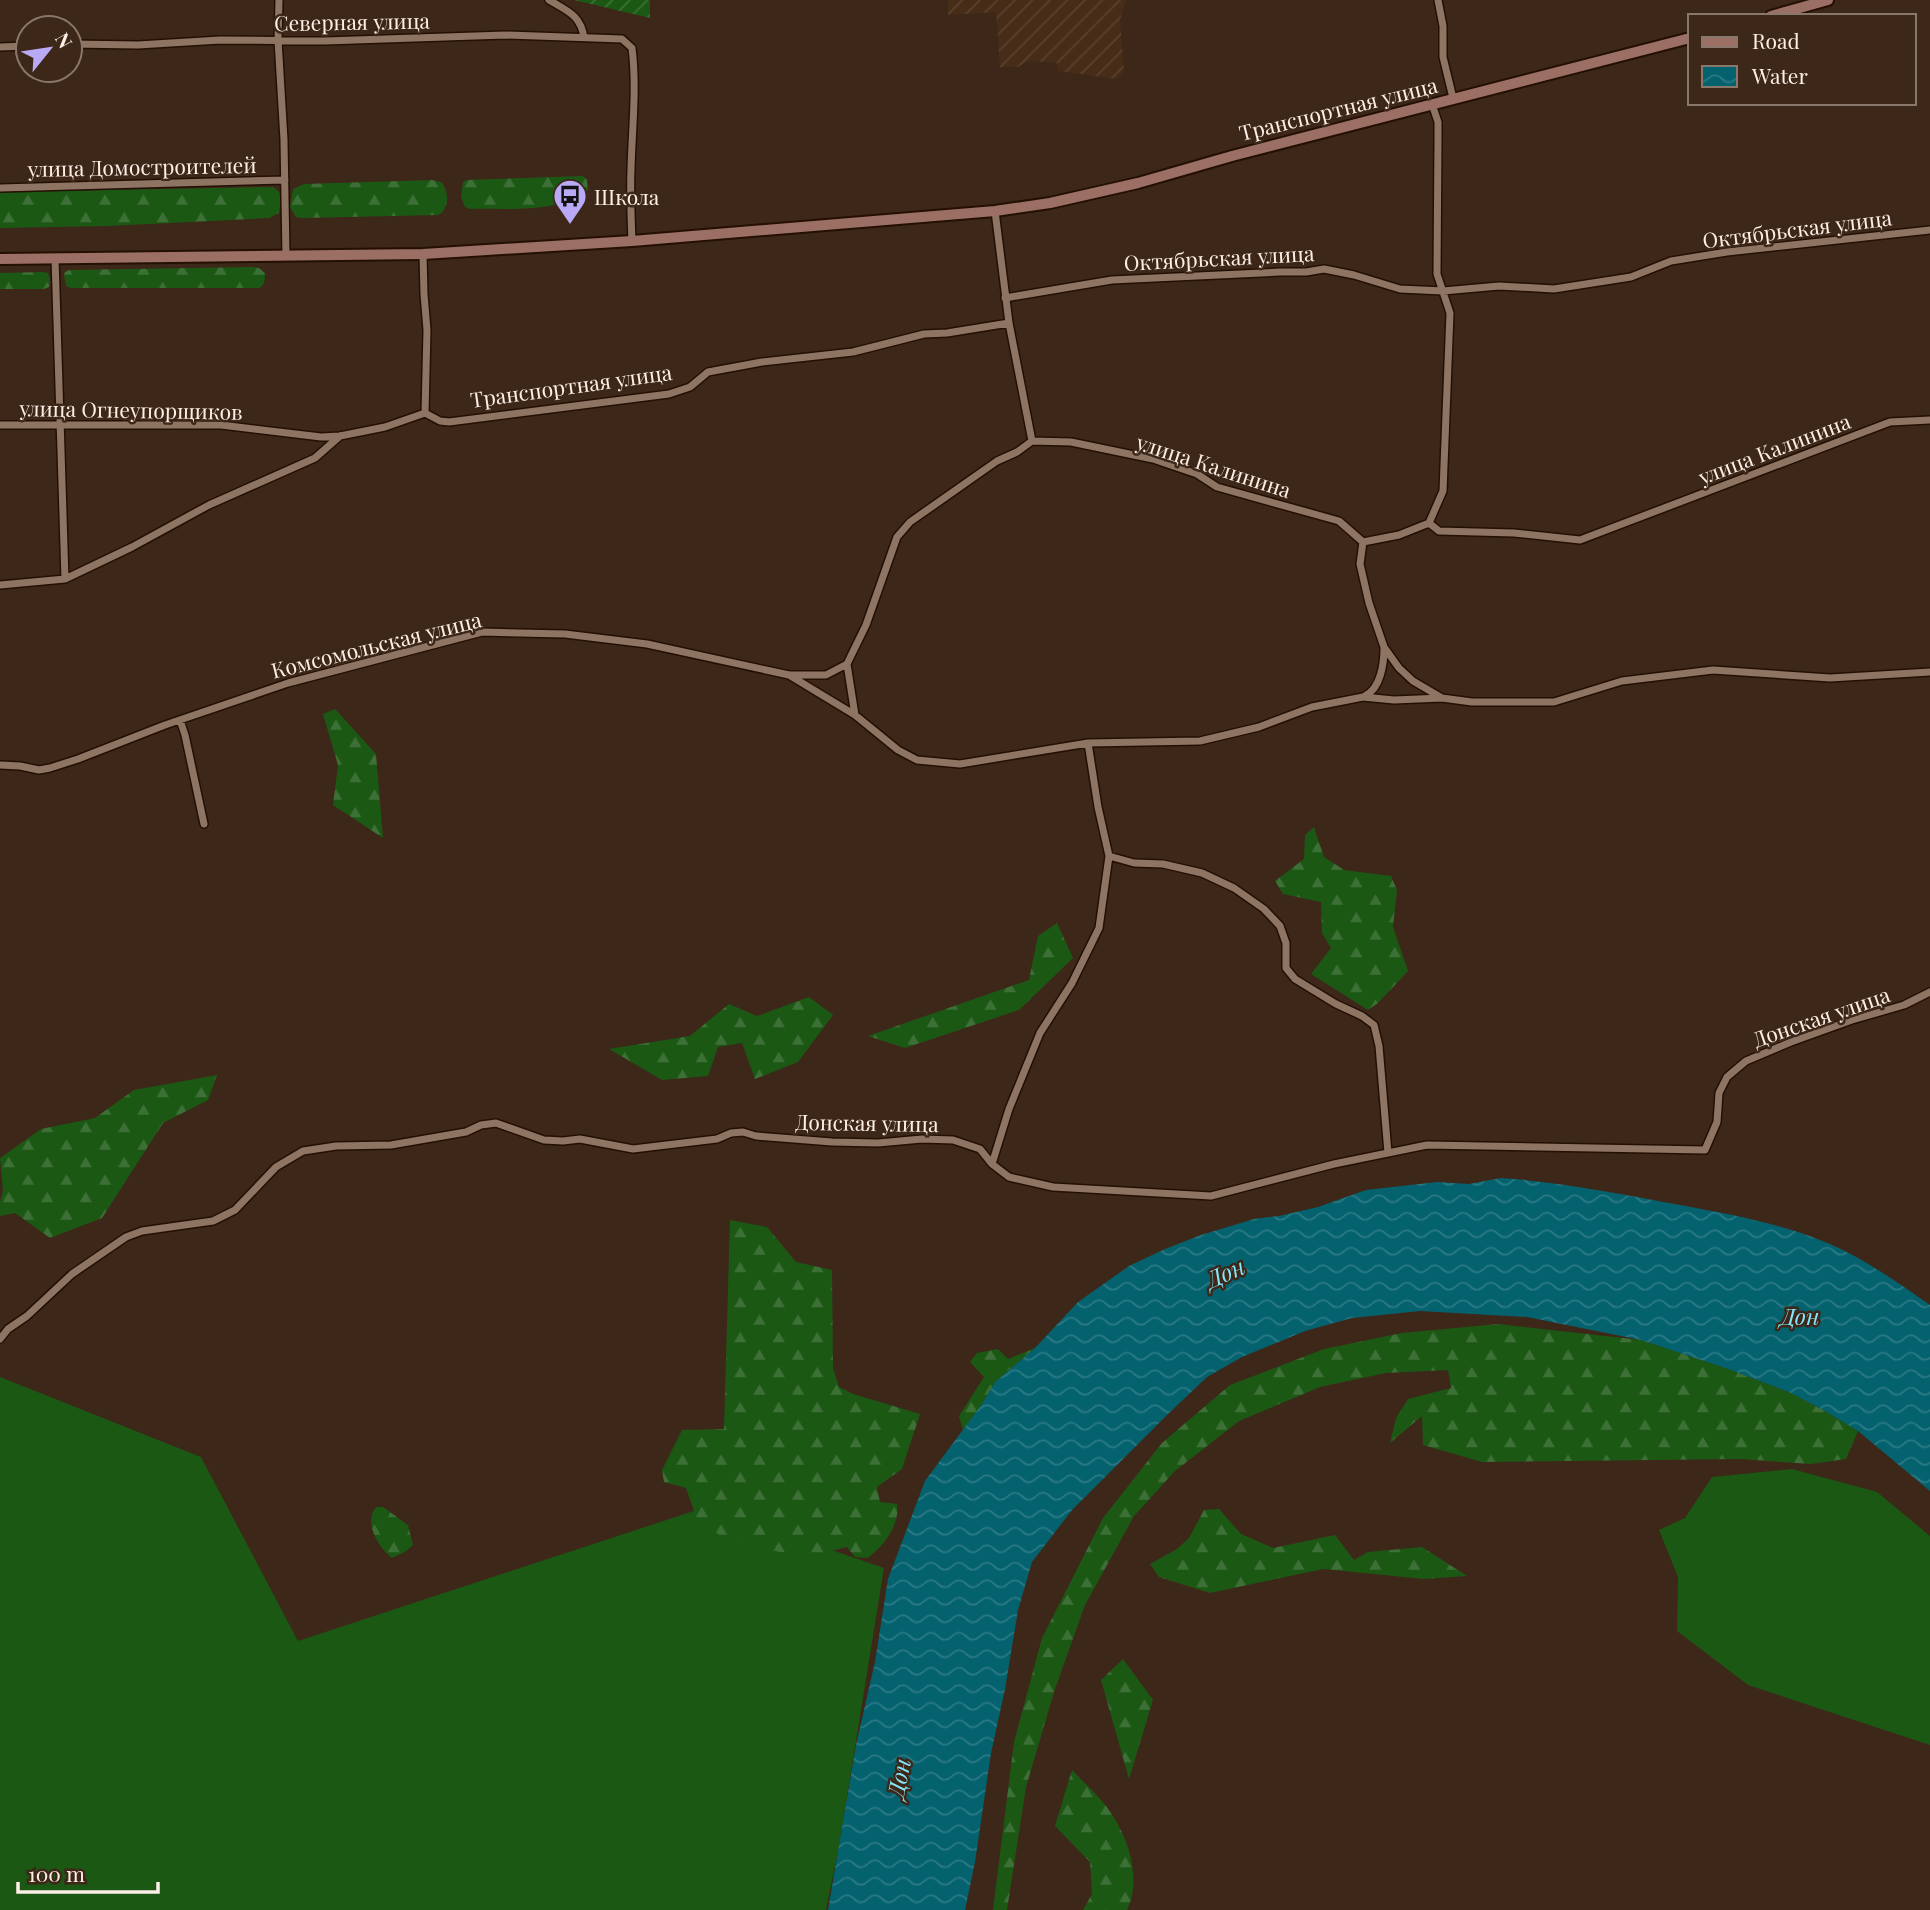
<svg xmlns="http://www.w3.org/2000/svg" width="1930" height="1910" font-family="'Playfair Display',serif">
  <defs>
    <pattern id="industrial-furrows" width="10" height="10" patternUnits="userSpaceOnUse" patternTransform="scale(1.75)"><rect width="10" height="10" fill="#472c18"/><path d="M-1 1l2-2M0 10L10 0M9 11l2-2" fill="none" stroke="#59412e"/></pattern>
    <pattern id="forest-firs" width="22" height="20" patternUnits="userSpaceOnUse" patternTransform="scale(1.75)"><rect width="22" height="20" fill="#1b5814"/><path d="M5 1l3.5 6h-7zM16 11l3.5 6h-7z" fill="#3d7036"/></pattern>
    <pattern id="garden-furrows" width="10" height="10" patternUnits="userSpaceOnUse" patternTransform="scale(1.75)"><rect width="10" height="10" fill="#1b5814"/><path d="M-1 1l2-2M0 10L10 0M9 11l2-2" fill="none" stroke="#3d7036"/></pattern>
    <pattern id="water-waves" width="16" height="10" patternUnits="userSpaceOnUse" patternTransform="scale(1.75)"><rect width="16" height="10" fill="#04626f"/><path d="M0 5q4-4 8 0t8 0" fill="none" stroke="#2a7984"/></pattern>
  </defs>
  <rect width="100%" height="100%" fill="#3d2719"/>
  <!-- industrial -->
  <path fill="url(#industrial-furrows)" d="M948,0H1126L1120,20L1124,72L1117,79L1058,71L1057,63L1028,61L1018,67H1000L996,12L948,15Z"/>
  <!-- grass -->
  <path fill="#1b5814" d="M0,1377L201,1457L298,1641L706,1507L884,1568L839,1846L826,1910H0Z
    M1792,1469L1877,1492L1930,1536V1745L1748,1685L1677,1631L1678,1577L1659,1530L1685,1518L1712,1477Z"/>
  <!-- forest -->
  <path fill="url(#forest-firs)" d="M583,176L587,180L588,190C558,214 507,208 470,209L465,207L461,197L463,182L467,180Z
    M432,180L441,182C449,191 450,209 438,215L301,218L296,217L290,207L293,189L304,184Z
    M273,187L279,192L281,198L279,213L269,218L108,226L0,228V192Z
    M252,267L259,268L265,273C265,279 265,285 259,288H71L66,286L64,275L65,272L69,270Z
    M42,272L48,273C50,278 51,281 49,287L44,289H0V273Z
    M335,709L376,754L383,838L333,805L338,765L323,714Z
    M1314,827L1324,857L1344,870L1391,876L1397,890L1393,927L1408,971L1378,1003L1368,1010L1311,974L1331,948L1322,933L1321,902L1283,894L1275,881L1304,859L1305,835Z
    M1057,923L1073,958L1019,1010L905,1048L868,1036L1029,980L1038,936Z
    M809,997L833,1015L798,1062L755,1079L742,1043L718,1047L708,1076L662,1080L609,1049L690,1036L729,1004L757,1016Z
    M217,1075L208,1100L163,1123L102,1218L50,1238L15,1213L0,1216V1201L3,1191L0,1158L41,1129L95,1118L134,1090Z
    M730,1220L767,1227L796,1262L832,1270L833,1368L839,1387L853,1394L920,1414L902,1469L877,1487L880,1502L897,1504C900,1526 884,1545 868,1558L855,1557L847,1547L822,1553L780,1552L725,1539L697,1519L686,1488L664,1482L662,1470L682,1430L724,1429Z
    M1498,1324L1641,1340L1731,1370L1791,1393L1825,1411L1858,1431L1846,1459L1811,1464L1740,1459L1482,1462L1423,1445L1422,1416L1390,1443L1396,1418L1408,1399L1451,1388L1448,1370L1386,1373L1320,1387L1239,1421L1175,1471L1134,1516L1085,1605L1054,1692L1026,1787L1007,1910H993L1014,1742L1042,1638L1103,1518L1162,1443L1230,1385L1324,1349L1402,1333Z
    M1035,1348L995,1382L982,1404L963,1430L959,1416L984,1377L970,1362L977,1353L998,1349L1008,1359Z
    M376,1507H383L408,1525L413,1545L405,1552L392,1558C379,1548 363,1523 376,1507Z
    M1219,1509L1241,1534L1273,1548L1335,1535L1354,1560L1368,1552L1422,1547L1467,1576L1424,1579L1323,1569L1210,1593L1159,1577L1150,1564L1177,1549L1189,1538L1204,1510Z
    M1123,1659L1153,1700L1129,1779L1101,1680Z
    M1072,1770C1083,1782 1096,1793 1106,1806C1127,1833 1143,1878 1127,1910H1083L1092,1894L1090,1862L1055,1826Z"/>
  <!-- garden -->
  <path fill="url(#garden-furrows)" d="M574,0H650V18Z"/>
  <!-- water -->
  <path fill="url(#water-waves)" d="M1501,1178C1561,1182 1621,1194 1680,1205C1728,1214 1779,1223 1825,1242C1862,1257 1897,1282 1930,1305V1491L1858,1431L1825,1411L1791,1393L1731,1370L1641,1340L1527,1317L1420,1311L1352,1318L1305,1331L1242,1357L1207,1377L1168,1414L1072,1510L1032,1562L1018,1610L1005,1689L991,1753L975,1862L965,1910H828L856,1745L875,1662L888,1579L925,1481L982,1404L995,1382L1035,1348L1078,1302L1129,1266L1165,1249L1201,1235L1254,1219L1279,1216L1318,1207L1366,1190L1437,1182L1469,1184Z"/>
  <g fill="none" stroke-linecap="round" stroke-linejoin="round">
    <defs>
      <path id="minor" d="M279,0L278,40L284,140L286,256
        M549,0C567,11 581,15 584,38
        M1438,0L1443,26V57L1453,98
        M70,44L138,45L220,40L325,41L505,35L622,39L632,48C637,88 632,129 631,169C630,193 631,217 632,241
        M0,47L28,46
        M1432,104L1438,122V139L1437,274L1450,313L1443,491L1429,523L1399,535L1363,542L1360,564L1369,603L1384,647L1399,668L1413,681L1442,698
        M0,188L285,180
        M995,211L1009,323L1032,441
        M423,254L424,294L427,330L425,413
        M55,258L65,579
        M1005,298L1112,280L1280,272H1306L1324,269L1354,275L1400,289L1443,291L1499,286L1554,289L1631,277L1671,261L1727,252L1930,230
        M425,413L440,421L449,422L669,394L690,387L708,372L762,362L853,352L924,334L947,333L1009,323
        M0,425H221L321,437L340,436L385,427L425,413
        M1429,523L1439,531L1514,533L1580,540L1890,422L1930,420
        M0,585L65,579L132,547L209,505L315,458L340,436
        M847,664L855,715
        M790,675H826L847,664L866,625L897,537L910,522L997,461L1017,452L1032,441L1071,442L1153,459L1197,474L1217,487L1339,521L1363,542
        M1365,696C1381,688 1384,663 1384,648
        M180,720L185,735L204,824
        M0,765L20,766L39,770L50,768L78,759L165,725L288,683L482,632L565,634L647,644L789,675L855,715L898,750L917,760L960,764L1088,743L1200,741L1259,727L1312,707L1363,697L1394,700L1442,698L1472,702H1554L1622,681L1713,670L1830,678L1930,672
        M1109,856L1134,863L1163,864L1202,873L1234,888L1264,909L1280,926L1286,943V968L1295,979L1336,1004L1362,1016L1374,1025L1379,1046L1388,1153
        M992,1164L1009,1109L1040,1033L1072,983L1099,928L1109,856L1098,807L1088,743
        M0,1339L8,1329L27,1316L72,1274L126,1237L142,1231L213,1221L235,1210L276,1167L303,1151L336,1146L391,1145L466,1132L481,1125L496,1123L544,1140L563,1141L580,1139L633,1149L717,1139L731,1133L743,1132L756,1136L832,1142L878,1143L922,1139L953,1140L980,1149L992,1164L1009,1177L1053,1187L1211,1196L1334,1164L1427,1145L1705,1150L1717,1122L1719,1093L1727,1077L1746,1061L1791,1042L1852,1020L1904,1005L1930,992"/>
      <path id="secondary" d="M1771,16L1828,0
        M0,259L423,254L632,241L995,211L1050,203L1138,183L1232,156L1690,38"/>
    </defs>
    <!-- minor casing -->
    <use href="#minor" stroke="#231003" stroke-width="10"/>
    <!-- secondary casing -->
    <use href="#secondary" stroke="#231003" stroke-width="14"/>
    <!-- minor -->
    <use href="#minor" stroke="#8e7463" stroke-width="7"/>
    <!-- secondary -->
    <use href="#secondary" stroke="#9c6f65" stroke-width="10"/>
  </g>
  <!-- icons -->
  <defs>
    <symbol id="bus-pin" viewBox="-11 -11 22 30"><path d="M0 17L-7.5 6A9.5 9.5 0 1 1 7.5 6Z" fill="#baaaf6" stroke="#3d2719"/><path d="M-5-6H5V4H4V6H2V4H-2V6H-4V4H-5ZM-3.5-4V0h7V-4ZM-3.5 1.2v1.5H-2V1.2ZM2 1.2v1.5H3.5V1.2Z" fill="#111"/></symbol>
  </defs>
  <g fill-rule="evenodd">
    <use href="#bus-pin" x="551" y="177" width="38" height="52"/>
  </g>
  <g text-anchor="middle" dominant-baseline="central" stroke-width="5" stroke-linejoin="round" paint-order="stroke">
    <!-- street labels -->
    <g font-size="21" fill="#feefe6" stroke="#3d2719">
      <text transform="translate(352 21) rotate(-1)">Северная улица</text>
      <text transform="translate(1338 108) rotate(-14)">Транспортная улица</text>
      <text transform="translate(142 166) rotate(-1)">улица Домостроителей</text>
      <text transform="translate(1797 228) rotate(-7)">Октябрьская улица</text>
      <text transform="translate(1219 257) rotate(-3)">Октябрьская улица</text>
      <text transform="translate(571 385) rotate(-8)">Транспортная улица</text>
      <text transform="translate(131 409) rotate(1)">улица Огнеупорщиков</text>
      <text transform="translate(1774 448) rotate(-21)">улица Калинина</text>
      <text transform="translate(1214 465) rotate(18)">улица Калинина</text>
      <text transform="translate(376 644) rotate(-14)">Комсомольская улица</text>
      <text transform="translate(1821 1016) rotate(-19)">Донская улица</text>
      <text transform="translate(867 1122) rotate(1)">Донская улица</text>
    </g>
    <!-- poi labels -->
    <g font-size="21" fill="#feefe6" stroke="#3d2719" text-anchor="start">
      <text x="594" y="196">Школа</text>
    </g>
    <!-- water labels -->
    <g font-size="23" font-style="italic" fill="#84e6f8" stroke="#3d2719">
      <text transform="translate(1225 1272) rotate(-24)">Дон</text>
      <text x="1800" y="1315">Дон</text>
      <text transform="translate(898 1778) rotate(-79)">Дон</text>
    </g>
  </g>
  <!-- legend -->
  <rect x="1688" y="14" width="228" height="91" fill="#3d2719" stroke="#8a776b" stroke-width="2"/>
  <rect x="1702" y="37" width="35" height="10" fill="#9c6f65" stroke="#8a776b" stroke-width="2"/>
  <text x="1752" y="49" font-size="21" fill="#feefe6">Road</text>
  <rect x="1702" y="66" width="35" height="21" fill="url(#water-waves)" stroke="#8a776b" stroke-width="2"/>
  <text x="1752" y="84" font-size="21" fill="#feefe6">Water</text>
  <!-- north arrow -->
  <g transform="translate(49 49) rotate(60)"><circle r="33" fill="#3d2719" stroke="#8a776b" stroke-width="2"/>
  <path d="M0-5L12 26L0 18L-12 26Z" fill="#baaaf6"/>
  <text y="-10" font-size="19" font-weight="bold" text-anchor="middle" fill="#feefe6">N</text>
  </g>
  <!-- scale -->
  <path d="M18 1882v10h140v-10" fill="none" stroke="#feefe6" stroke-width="3.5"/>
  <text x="28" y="1882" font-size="21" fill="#feefe6" stroke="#3d2719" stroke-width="5" paint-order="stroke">100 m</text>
</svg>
